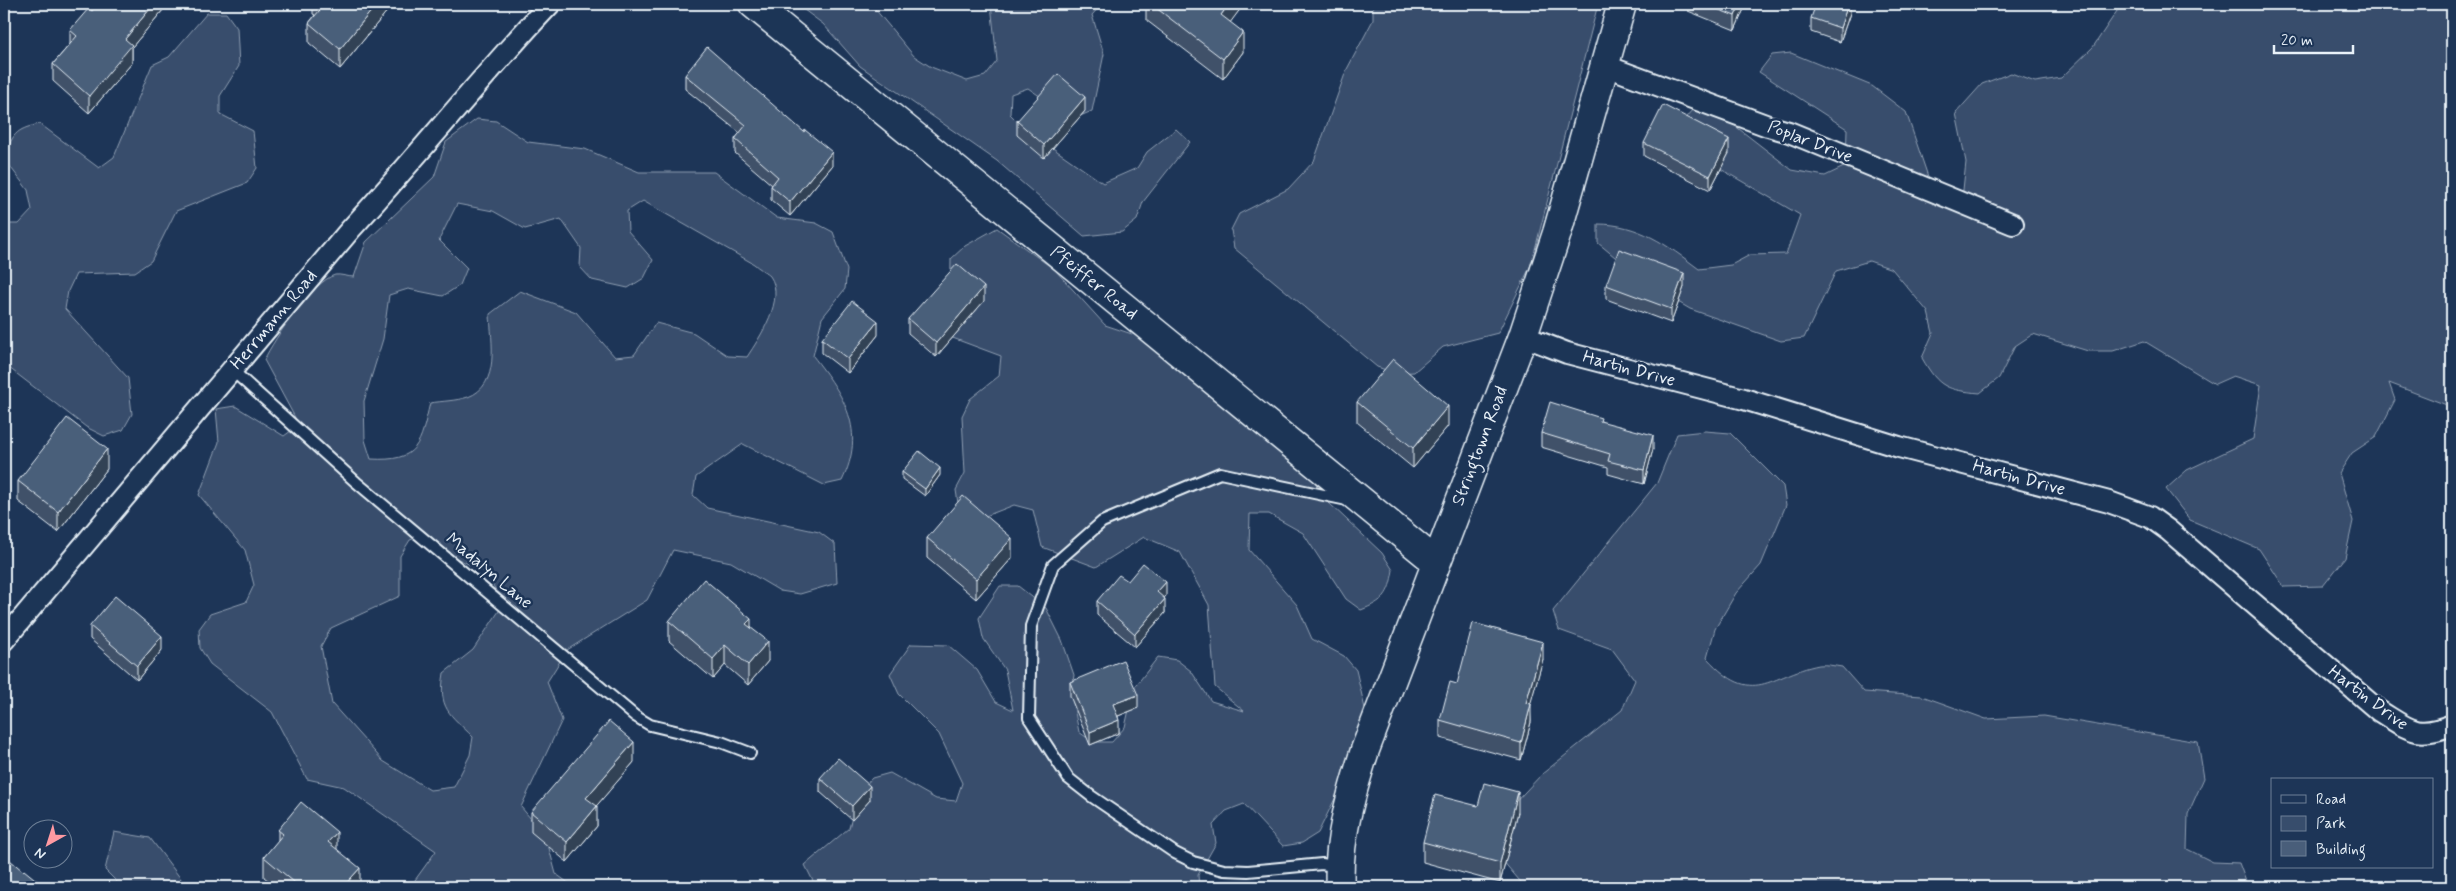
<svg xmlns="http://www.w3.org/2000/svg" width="2456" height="891" font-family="Mynerve,sans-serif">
  <rect width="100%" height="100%" fill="#1d3557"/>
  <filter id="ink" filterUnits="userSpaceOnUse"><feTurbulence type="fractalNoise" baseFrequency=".02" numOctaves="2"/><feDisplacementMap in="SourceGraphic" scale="10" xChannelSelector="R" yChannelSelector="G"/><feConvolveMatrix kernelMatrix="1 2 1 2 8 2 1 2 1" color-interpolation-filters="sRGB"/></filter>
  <g filter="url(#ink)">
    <!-- green -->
    <path fill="#374d6c" stroke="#909fb2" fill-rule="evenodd" d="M796,4H834L838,7L862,4L875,9L914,56L931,67L967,81L985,76L997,61L991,4H1102L1092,15L1104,54L1092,111L1073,119L1028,88L1011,94L1010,114L1024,128L1103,183L1137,168L1147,152L1176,129L1190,142L1143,202L1137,220L1122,232L1084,236L997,161L860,66L823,24Z
      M1373,4H1598L1531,265L1498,333L1443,347L1414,372L1395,373L1377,367L1234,248L1231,230L1239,214L1288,189L1314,161L1346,71L1373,20Z
      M2119,4H2452V407L2389,383L2395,400L2376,437L2352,453L2339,473L2353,521L2345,558L2323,586L2284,587L2259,549L2190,520L2166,489L2187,470L2253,439L2261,385L2233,376L2215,384L2144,341L2113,351H2088L2033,334L2015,346L1999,378L1980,393C1947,390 1939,388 1922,358L1933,333L1928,312L1892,269L1869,261L1836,271L1804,338L1781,341L1690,309L1649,285L1598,243V224C1639,224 1667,245 1699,269L1731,265L1750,255L1786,254L1800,215L1693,153L1679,126L1694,109L1721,115L1792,170L1825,176L1846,166L1847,129L1759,72L1772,55L1791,53L1872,86L1906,112L1937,203L1962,199L1966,162L1956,113L1982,84L2011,73L2035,82L2061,78L2093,47L2119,8Z
      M207,13H226L237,28L239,66L220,96V114L253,131L257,168L247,183L176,211L151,261L135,272L76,274L68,291L65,309L128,378L132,414L123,430L104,436L86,427L4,364V224H19L32,210L28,190L5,160C11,135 15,129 40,124L99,168L114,157L152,65L169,57Z
      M477,119L496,121L528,142L585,149L639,172H714L777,218L816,223L833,232L847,270L845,289L822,318L813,356C844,396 867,430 842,481L824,485L743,444L696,477L693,495L707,508L819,532L835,544L837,583L800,594L780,591L731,562L673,550L647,600L567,650L547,682L562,720L521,807L546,837L556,874L574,887H410L436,851L344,787L307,779L272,712L210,664L200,648L199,629L210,614L246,602L254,585L245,550L199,495L219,442L216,409L235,406L284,436L299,425L264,360C274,339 313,281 335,275C340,274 348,277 354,277L366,242L434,177L446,142ZM643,201L754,264C758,268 766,272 770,276C786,299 760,337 747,357L728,356L694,333L656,323L634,355L615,357L576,312L520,291L490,314C491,341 501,385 468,397C456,401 442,401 430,403C420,444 419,462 371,459L365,440L364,401L383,339L389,295L408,289L443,296L460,285L467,268L439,240L457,204L493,211L525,229L561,219L581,248L580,267L592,280L628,288L644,278L653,260L628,231L627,211ZM427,534L454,557L487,573L503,605L473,650L444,673C438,709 449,713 473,737L470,755L454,787L430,790L383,761L332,704L321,646L331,628L400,596V556L410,540Z
      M997,228L1055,270L1105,325L1141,337L1210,396L1299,458L1329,503L1382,553L1393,570C1389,595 1384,601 1361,610L1346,599L1303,533L1269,514H1250L1249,550L1297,605L1312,639L1344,656L1356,670L1366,713L1351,766L1318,833L1302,843L1283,846L1244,804L1226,811L1213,825L1216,843L1198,875L1199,887H816L805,865L849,828L859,792L872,778L890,773L936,799L956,801L962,783L939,734L899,694L890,674L911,644L948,645L977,670L996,702L1013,710L1005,670L983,638L979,618L1000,586H1018L1046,608L1062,640L1074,675L1071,693L1079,732L1093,742H1112L1125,727L1134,688L1158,657L1177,660L1191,671L1211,701L1244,711L1215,687L1209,605L1180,552L1144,537L1096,567L1042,547L1033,510L1014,505L978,519L959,510L956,490L965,473L962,416L970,399L999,376L1001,356L950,337L951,259L965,246Z
      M1705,431L1730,433L1783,486L1786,505L1761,565L1736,593L1715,629L1707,658C1754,709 1768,675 1819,665C1826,664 1835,666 1842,667L1864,692L1922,696L1986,719L2044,716L2198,742L2204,778L2188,814L2187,849L2213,862L2239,863L2248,887H1525L1491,847V828L1542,774L1622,710L1635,680L1612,649L1559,630L1553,611L1657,483L1677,434Z
      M114,832L150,838L187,887H119V884L105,870Z"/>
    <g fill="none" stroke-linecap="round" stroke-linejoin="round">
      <defs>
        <path id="lane" d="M232,370L356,482L635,716L650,725L721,742L750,753
          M1338,867L1322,864L1248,871L1224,870L1193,862L1175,853L1091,796L1068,778L1029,718L1031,626L1053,565L1102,522L1220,473L1347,500"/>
        <path id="street" d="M1606,66L1768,126L1789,132L2013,224
          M1523,336L1567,353L1744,399L1899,447L2109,502L2150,517L2168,530L2379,711C2410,730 2416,739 2452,725
          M4,640L350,230C418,156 481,77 550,4"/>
        <path id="secondary" d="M753,4L1436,562
          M1340,887C1337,841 1351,794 1365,750L1523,336L1557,233L1622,4"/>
      </defs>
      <!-- lane casing -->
      <use href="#lane" stroke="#e8f1f8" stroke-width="14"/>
      <!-- street casing -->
      <use href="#street" stroke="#e8f1f8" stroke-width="24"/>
      <!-- secondary casing -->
      <use href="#secondary" stroke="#e8f1f8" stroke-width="31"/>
      <!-- lane -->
      <use href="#lane" stroke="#1d3557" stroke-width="10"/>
      <!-- street -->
      <use href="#street" stroke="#1d3557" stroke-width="20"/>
      <!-- secondary -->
      <use href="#secondary" stroke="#1d3557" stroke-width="28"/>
    </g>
    <!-- wall -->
    <path fill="#3f5169" stroke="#e8f1f8" d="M98,4H168L132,47V63L89,113L53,81V64L70,44V30L92,11Z
      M313,4H392V5L340,69L309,43V23L315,15L313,14Z
      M1146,4H1244L1230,22L1243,52L1223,79L1146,20Z
      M1688,4H1746L1735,30L1688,11Z
      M1850,4V13L1840,42L1811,32V18Z
      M685,75L832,166L790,216L771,200V186L772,185L735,153V139L740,133L685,89Z
      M1085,111L1044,158L1017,135V121Z
      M1644,143L1729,153L1710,190L1644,156Z
      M1606,285L1684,287L1671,323L1606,299Z
      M984,301L936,357L908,333V319Z
      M878,335L848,373L822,353V339Z
      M1357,402L1448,426L1413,468L1357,422Z
      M1601,421L1653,449L1644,484L1608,474V467L1541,447V433Z
      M107,469L58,532L18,501V481Z
      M902,472L940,475L925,496L902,479Z
      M927,538L1012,558L976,599L927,558Z
      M1128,581L1166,596L1164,598L1165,613L1135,647L1097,615V601Z
      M669,621L751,627L768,661L748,685L725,665L713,679L669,641Z
      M90,626L162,650L137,680L90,639Z
      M1543,659L1530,704L1531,722L1521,760L1440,738V720L1457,684Z
      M1070,682L1138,708L1118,716L1119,733L1090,745L1070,696Z
      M634,762L596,806L597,826L567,862L531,832V812Z
      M820,778L870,800L852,820L820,792Z
      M1478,806L1518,812L1500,883L1423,862V842Z
      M278,830L337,849L360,887H276L264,877V857L278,841Z"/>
    <!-- shaded-wall -->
    <path fill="#334255" stroke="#e8f1f8" d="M154,4H168L132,47V63L89,113V96L125,39Z
      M377,4H392V5L340,69V49Z
      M1229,4H1244L1221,35V15Z
      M1740,4H1746L1735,30V16Z
      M1848,4H1850V13L1840,42V28Z
      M1243,32V52L1223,79V59Z
      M1085,97V111L1044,158V145Z
      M9,138V151L4,158V144Z
      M1729,139V153L1710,190V176Z
      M832,152V166L790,216V202Z
      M1684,273V287L1671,323V309Z
      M984,287V301L936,357V343Z
      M878,321V335L848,373V359Z
      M1448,406V426L1413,468V448Z
      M1653,435V449L1644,484V470Z
      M107,449V469L58,532V512Z
      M940,468V475L925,496V489Z
      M1012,538V558L976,599V579Z
      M1166,582V596L1157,606V592Z
      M1165,599V613L1135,647V634Z
      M751,619V639L746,624Z
      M162,636V650L137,680V666Z
      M768,641V661L748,685V665Z
      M1543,642V659L1526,720V703Z
      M725,645V665L713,679V659Z
      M1138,695V708L1113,718V704Z
      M1531,704V722L1521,760V743Z
      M1119,720V733L1090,745V732Z
      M634,742V762L586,818V798Z
      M870,786V800L852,820V806Z
      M1518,792V812L1500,883V863Z
      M597,806V826L567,862V842Z
      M337,832V852L328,842Z
      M360,868V887H343Z"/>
    <!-- building -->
    <path fill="#495e7a" stroke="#e8f1f8" d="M98,4H154L125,39L132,45L89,96L53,64L77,36L70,30L89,8L92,11Z
      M325,4H377L340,49L309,23Z
      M1151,4H1229L1221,15L1243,32L1223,59Z
      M1704,4H1740L1735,16Z
      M1816,4H1848L1840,28L1811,18Z
      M707,47L804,132L805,130L832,152L790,202L771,186L778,177L735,139L746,125L685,75Z
      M1058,74L1085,97L1044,145L1017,121Z
      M1663,105L1729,139L1710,176L1644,143Z
      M4,133L9,138L4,144Z
      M1619,249L1684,273L1671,309L1606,285Z
      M957,264L984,287L936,343L908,319Z
      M852,301L878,321L848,359L822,339Z
      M1393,359L1448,406L1413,448L1357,402Z
      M1550,402L1601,418L1600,421L1653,435L1644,470L1608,461L1610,454L1541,433Z
      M67,418L107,449L58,512L18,481Z
      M919,451L940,468L925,489L902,472Z
      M963,496L1012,538L976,579L927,538Z
      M1143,563L1166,582L1157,592L1165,599L1135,634L1097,601L1119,575L1128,581Z
      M704,579L751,619L746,624L768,641L748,665L725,645L713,659L669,621Z
      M115,596L162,636L137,666L90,626Z
      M1473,623L1543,642L1526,703L1531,704L1521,743L1440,720L1450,682L1457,684Z
      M1123,660L1138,695L1113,704L1119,720L1090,732L1070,682Z
      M609,721L634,742L586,798L597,806L567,842L531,812Z
      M838,758L870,786L852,806L820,778Z
      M1484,783L1518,792L1500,863L1423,842L1435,795L1478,806Z
      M301,802L337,832L328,842L360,868L343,887H300L264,857L283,834L278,830Z
      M4,855L23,871L24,870L45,887H4Z
      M1468,883L1470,887H1457Z"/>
  </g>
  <g text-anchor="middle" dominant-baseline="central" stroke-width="5" stroke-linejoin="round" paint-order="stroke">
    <!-- street labels -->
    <g font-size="18" fill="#e8f1f8" stroke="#1d3557">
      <text transform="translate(1810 142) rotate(21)">Poplar Drive</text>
      <text transform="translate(1094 283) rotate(39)">Pfeiffer Road</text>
      <text transform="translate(274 320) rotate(-50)">Herrmann Road</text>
      <text transform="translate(1629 369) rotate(15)">Hartin Drive</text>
      <text transform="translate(1480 446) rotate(-69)">Stringtown Road</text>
      <text transform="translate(2019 478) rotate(15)">Hartin Drive</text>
      <text transform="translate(489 571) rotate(40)">Madalyn Lane</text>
      <text transform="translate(2368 698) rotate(37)">Hartin Drive</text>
    </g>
  </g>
  <!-- margin -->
  <rect width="2456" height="891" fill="none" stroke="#1d3557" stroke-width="20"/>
  <rect x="10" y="10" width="2436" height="871" fill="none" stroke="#e8f1f8" stroke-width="2" filter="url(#ink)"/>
  <!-- legend -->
  <rect x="2271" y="778" width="162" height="90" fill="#1d3557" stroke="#6e8097"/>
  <rect x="2281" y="795" width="25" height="8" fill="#1d3557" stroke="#6e8097"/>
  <text x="2316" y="804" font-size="15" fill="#e8f1f8">Road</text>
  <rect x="2281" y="816" width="25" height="15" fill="#374d6c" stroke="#6e8097"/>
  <text x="2316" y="828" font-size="15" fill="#e8f1f8">Park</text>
  <rect x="2281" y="841" width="25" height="15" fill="#495e7a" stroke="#6e8097"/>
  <text x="2316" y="854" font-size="15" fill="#e8f1f8">Building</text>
  <!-- north arrow -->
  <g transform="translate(48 844) rotate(219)"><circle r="24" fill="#1d3557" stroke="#6e8097"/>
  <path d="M0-4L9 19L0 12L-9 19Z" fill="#ff9aa2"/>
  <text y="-8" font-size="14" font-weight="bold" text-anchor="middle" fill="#e8f1f8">N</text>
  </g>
  <!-- scale -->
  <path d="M2274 45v8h79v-8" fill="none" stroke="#e8f1f8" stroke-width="2.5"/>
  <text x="2281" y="45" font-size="15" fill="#e8f1f8" stroke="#1d3557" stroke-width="4" paint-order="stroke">20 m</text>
</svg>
